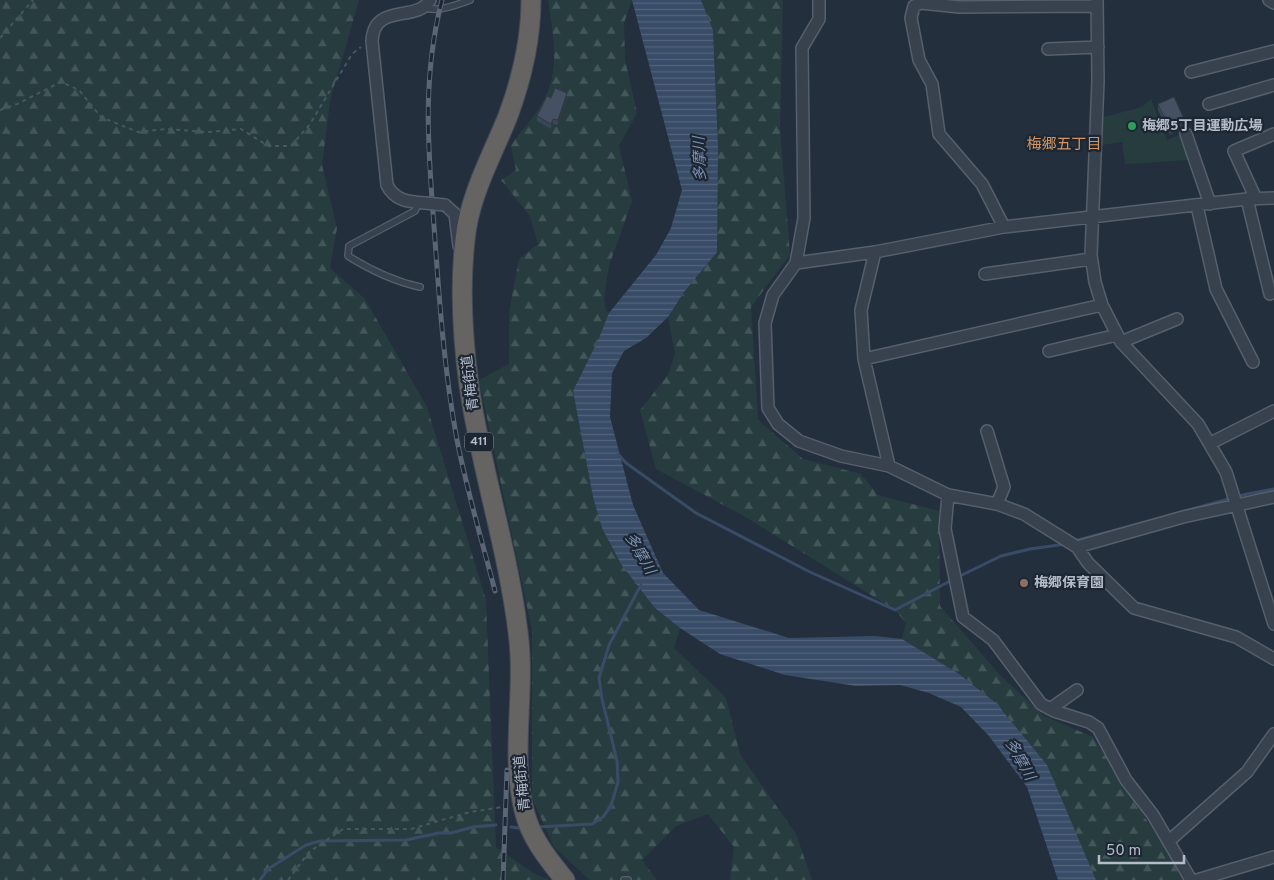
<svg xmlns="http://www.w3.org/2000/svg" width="1274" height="880" font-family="Overpass,'Noto Sans JP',sans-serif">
  <defs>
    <pattern id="forest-firs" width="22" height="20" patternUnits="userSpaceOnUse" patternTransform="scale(1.25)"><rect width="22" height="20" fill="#263c3f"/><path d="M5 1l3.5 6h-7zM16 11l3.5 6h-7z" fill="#435659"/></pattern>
    <pattern id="water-rules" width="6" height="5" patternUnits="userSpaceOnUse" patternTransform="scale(1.25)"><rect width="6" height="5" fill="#394c67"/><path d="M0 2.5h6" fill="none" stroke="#53647b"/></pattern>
  </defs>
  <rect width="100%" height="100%" fill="#242f3e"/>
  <!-- forest -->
  <path fill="url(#forest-firs)" d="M0,0H359L330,101L322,165L337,228L330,268L365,299L427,407L486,600L496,847L533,873L550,880H0Z
    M548,0H632L624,23L625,59L637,113L619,146L632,201L609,266L604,298L606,311L609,313L599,338L573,391L593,497L602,528L655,608L680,628L674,648L726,698L740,754L796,834L812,880H730L734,847L708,814L676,826L642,860L657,880H590L554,847L532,798V630L479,380L509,364V313L519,259L538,244L530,216L501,180L516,170L511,146C520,131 534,118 543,102C561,70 553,35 548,0Z
    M701,0H783L780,128L790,255L751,307L758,420L803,459L861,474L878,495L939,511L940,606L1000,675L1044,716L1093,737L1170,856L1182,880H1096L1071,825L996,703L959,674L902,639L906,623L895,610L744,516L656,469L640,410L668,375L675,354L668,317L684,292L718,146L713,30Z"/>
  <!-- garden -->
  <path fill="#263c3f" d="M1151,99L1167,140L1182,134L1192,160L1125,164L1122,142L1102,145L1103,117L1142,107Z"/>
  <!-- water -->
  <path fill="url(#water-rules)" d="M632,0H701L713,30L718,146L717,252L684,292L668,317L646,338L624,351L612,373L610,417L633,505L663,573L699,610L789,638L875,636L902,639L959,674L996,703L1047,765L1096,880H1058L1027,787L989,736L961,707L929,693L900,685L856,686L785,675L720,654L680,628L655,608L621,564L602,528L593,497L573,391L599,338L609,313L656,255L671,228L682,190Z"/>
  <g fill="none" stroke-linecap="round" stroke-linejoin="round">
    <!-- stream -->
    <path stroke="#394c67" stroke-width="3" d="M618,454L626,463L696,513L810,572L895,610L952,580
      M1185,511L1247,494L1274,489
      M1074,541L1150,521
      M958,577L1001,556L1030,549L1066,544
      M511,827L519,828
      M537,827L592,824L603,817L611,806L618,782L617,761L602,699L599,678L609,645L641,585
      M260,880L268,869L306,845L320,841L406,840L439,833H451L473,827L496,825"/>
    <defs>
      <path id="service" d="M423,7C436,13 457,5 470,0
        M419,202L415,211L349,246L348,256C372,271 393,281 420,287
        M624,880H628"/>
      <path id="minor" d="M819,0V19L802,48L804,218L796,263L773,295L765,323L768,408L778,424L799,441L841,456L889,466L948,495L997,504L1024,514L1077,547L1088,563L1134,608L1236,637L1274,659
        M1097,0L1098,81L1091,255L1095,282L1102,305L1121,342L1198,424L1226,472L1274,624
        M1269,0L1274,3
        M1048,49L1098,47
        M1191,72L1274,51
        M1209,104L1274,85
        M1186,134L1210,204
        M1247,199L1270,294
        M1256,199L1234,151L1274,134
        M425,203C409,202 395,201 387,185L372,41C374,2 417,23 430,0
        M445,205L455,214L459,246
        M1197,206L1216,289L1253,362
        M1004,227L982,184L939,134L932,84L919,60L911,18L914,6L921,3L959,7L1097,6
        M875,252L861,310L864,359L889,466
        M796,263L875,252L1004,227L1247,199L1274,198
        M985,274L1091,259
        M1121,342L1177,319
        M1049,351L1117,335
        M864,359L1102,305
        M987,431L1004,487L997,504
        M1211,443L1274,411
        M948,495L945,529L963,617L993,640L1041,704L1054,711L1089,722L1098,728L1126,780L1153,815L1191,880
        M1077,547L1183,517L1274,497
        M1050,709L1077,690
        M1169,841L1247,772L1274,734
        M1197,880L1274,857"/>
      <path id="trunk" d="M531,0C531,40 522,78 508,116C492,156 469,196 465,240C458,302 465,375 478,436C491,501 510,566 518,632C526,691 510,752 524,810C530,837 548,859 565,880"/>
    </defs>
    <!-- service casing -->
    <use href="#service" stroke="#565f6c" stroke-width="8"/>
    <!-- minor casing -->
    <use href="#minor" stroke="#565f6c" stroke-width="14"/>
    <!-- trunk casing -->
    <use href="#trunk" stroke="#434c59" stroke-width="21"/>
    <!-- path -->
    <path stroke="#44595c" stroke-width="2" stroke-dasharray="4 4" stroke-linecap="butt" d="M0,38L33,0
      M0,110L17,104L61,82L79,90L101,117L138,132L166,129L208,132L241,129L268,146H291L310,124L352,54L361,47
      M288,880L309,852L343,829H411L470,812L509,806"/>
    <!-- service -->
    <use href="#service" stroke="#38414e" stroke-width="5.5"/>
    <!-- minor -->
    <use href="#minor" stroke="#38414e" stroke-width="11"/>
    <!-- trunk -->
    <use href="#trunk" stroke="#656462" stroke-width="19"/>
    <defs>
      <path id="rail" d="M442,0C422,77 428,148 434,226C439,297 444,370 457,440C467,491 482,541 495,591
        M503,880L507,770"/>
    </defs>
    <!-- rail casing -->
    <use href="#rail" stroke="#5a6575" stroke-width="5"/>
    <!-- rail -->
    <use href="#rail" stroke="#1d2633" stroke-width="3" stroke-dasharray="9" stroke-linecap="butt"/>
    <defs>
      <path id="minor-bridge" d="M425,203L445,205"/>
    </defs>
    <!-- minor-bridge casing -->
    <use href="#minor-bridge" stroke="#565f6c" stroke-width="14" stroke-linecap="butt"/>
    <!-- minor-bridge -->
    <use href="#minor-bridge" stroke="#38414e" stroke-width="11"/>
  </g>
  <!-- wall -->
  <path fill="#3b4654" d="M551,98L567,99L558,125L553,124L551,129L537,121V116Z
    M1158,104L1185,127L1170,135L1158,110Z"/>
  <!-- shaded-wall -->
  <path fill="#303945" d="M567,93V99L558,125V120Z
    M553,119V124L551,129V124Z
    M1185,121V127L1170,135V129Z"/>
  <!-- building -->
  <path fill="#455162" stroke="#303945" d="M555,88L567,93L558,120L553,119L551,124L537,116L547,96L551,98Z
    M1174,97L1185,121L1170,129L1158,104Z"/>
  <!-- markers -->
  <circle fill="#2e9e5b" stroke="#1d2633" stroke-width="2" cx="1132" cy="126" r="5"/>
  <circle fill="#8d6e63" stroke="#1d2633" stroke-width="2" cx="1024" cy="583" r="5"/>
  <g text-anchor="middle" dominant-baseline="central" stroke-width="4.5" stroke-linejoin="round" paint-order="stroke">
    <!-- shield labels -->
    <rect fill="#1d2633" stroke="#878f9c" stroke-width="1" x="465" y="432.5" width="28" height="19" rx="4"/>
    <g font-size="12" font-weight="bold" fill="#b4bcc9">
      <text x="479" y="442">411</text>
    </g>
    <!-- poi labels -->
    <g font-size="14" font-weight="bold" fill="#b4bcc9" stroke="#1d2633" text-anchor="start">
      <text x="1142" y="126">梅郷5丁目運動広場</text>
      <text x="1034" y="583">梅郷保育園</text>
    </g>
    <!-- street labels -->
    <g font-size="14" fill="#b4bcc9" stroke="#1d2633">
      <text transform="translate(471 383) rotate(-97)">青梅街道</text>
      <text transform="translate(523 783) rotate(-96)">青梅街道</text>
    </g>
    <!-- neighbourhood labels -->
    <g font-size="15" fill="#d59563" stroke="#1d2633">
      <text x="1064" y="145">梅郷五丁目</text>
    </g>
    <!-- water labels -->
    <g font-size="15" font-style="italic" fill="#7c92b1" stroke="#1d2633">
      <text transform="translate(701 159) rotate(-92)">多摩川</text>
      <text transform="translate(639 554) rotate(60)">多摩川</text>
      <text transform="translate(1019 760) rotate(61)">多摩川</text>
    </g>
  </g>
  <!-- scale -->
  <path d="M1099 855v8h85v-8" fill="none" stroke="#b4bcc9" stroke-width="2.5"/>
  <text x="1106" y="855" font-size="15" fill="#b4bcc9" stroke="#1d2633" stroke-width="4" paint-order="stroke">50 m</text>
</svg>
